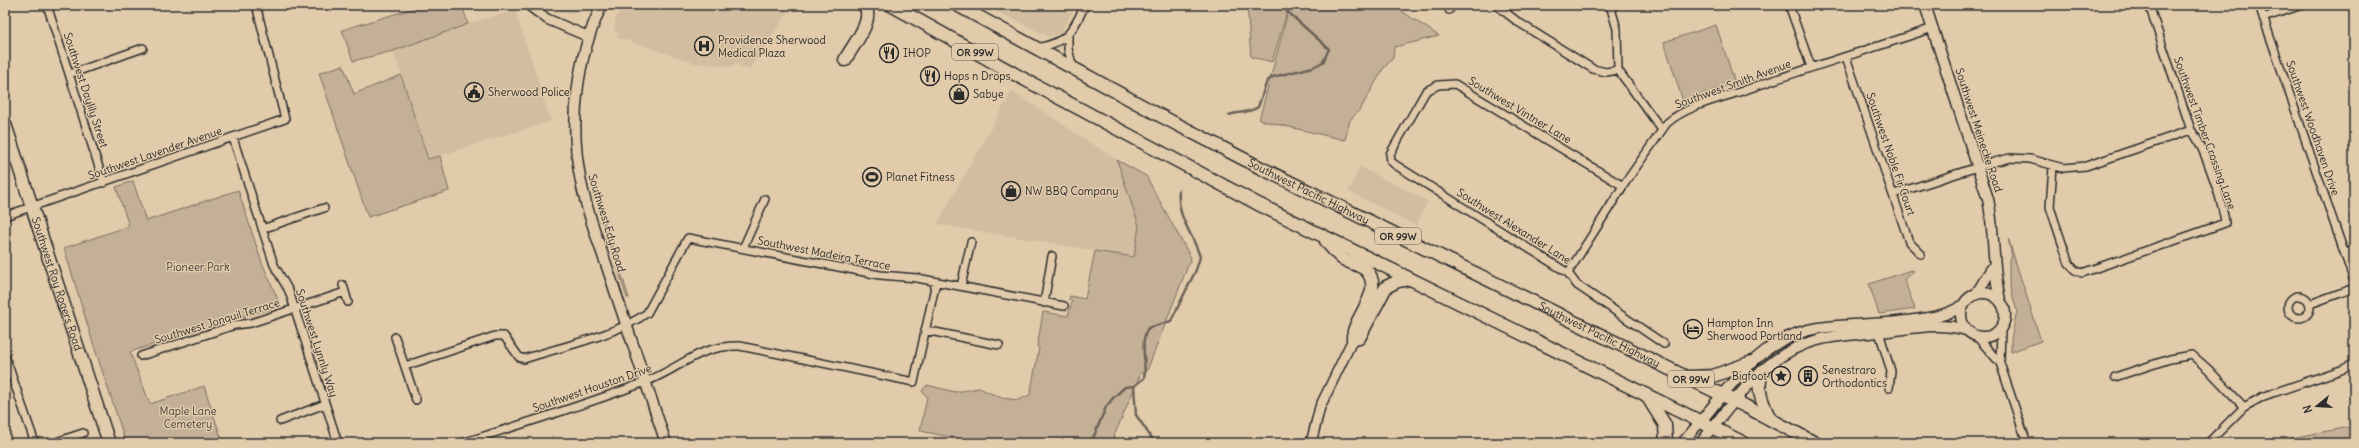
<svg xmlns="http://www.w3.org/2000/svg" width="2359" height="448" font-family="Delius,sans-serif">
  <rect width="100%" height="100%" fill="#e2cbab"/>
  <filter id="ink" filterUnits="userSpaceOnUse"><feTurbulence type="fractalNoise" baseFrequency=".025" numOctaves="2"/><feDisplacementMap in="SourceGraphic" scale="8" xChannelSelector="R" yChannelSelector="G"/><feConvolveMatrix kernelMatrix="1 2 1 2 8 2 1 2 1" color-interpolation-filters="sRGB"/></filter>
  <g filter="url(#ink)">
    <!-- built -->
    <path fill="#d2bda0" d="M547,5H579L574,13H564Z
      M624,5H793L749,70L735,63L733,66L694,63L617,37L619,33L615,31L614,27L616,17Z
      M984,5H1077L1061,32L1049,37Z
      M515,10L551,121L429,159L393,51L468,24Z
      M1012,91L1117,160L1139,226L1134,257L937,224Z
      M1360,167L1428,201L1416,226L1348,191Z"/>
    <!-- green -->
    <path fill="#c4b096" stroke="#786e60" d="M425,5H462L468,24L393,51L353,61L342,30Z
      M1247,5H1289L1272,62L1251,57Z
      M1290,5H1401L1400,10L1439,36L1394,47L1393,58L1383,69L1361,108L1350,120L1345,140L1259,120Z
      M1716,25L1735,83L1683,101L1664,42Z
      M343,65L354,94L401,75L428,159L440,156L449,191L368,217L319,73Z
      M1117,160L1146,176L1191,258L1146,373H1141L1111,443H982L920,431L927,397L922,391L927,385L955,392L979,388L1002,398L1018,400L1030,395L1039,348L1037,347L1043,312L1068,316L1072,301L1069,300L1070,296L1085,299L1095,251L1134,257L1139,226Z
      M133,181L146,221L238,190L261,260L279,302L275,308L226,321L130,352L150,404L204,386L223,443H126L93,343L64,248L129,226L116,187Z
      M599,210H601L629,298H627Z
      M2008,238L2041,341L2011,352V339L2017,311L2009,283V259L2012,257Z
      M1911,270L1914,271L1904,279L1915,309L1879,314L1869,284Z
      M2354,426V443H2287L2286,439Z"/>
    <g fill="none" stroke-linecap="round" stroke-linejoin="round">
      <!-- stream -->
      <path stroke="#6c6459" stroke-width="2.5" d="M1229,115C1240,111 1248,114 1258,107L1267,81L1273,77L1313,67L1323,62L1329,49L1280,5
        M1134,386L1136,415L1155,443
        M1091,443L1106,407L1113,398L1125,387L1134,386L1144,378C1147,362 1139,342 1148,328L1171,321L1196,270L1200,257C1193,233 1176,217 1179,190"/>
      <defs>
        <path id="minor" d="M47,5L104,183
          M1496,5L1518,22L1593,69L1606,72L1618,70
          M1610,5L1617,29L1618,70L1662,130
          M1789,5L1811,67
          M2259,5L2354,281
          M1449,10L1453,5
          M2263,18L2302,5
          M1068,36V49L1073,68
          M1037,48C1068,42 1072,32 1085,5
          M1846,57L1909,242L1921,254
          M70,74L143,48
          M233,138L274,265L289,291L338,443
          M2053,167L2050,207L2069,264L2075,270L2082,273L2225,223C2223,203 2204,145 2191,130L2149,5
          M1623,186L1455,84L1438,85L1426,91L1390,154L1391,161L1394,164L1568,273L1577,285L1664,344
          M1894,194L1990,163L2010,158L2030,159L2063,168L2086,166L2191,130
          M5,216L285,119L256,5
          M262,229L324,208
          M743,248L765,199
          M2345,253L2354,250
          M1568,273L1623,186L1667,123C1688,105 1719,99 1745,90C1807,68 1871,49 1933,28
          M343,285L348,302
          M961,286L971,242
          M2288 307a11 11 0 1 1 22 0a11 11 0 1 1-22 0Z
          M1044,303L1052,256
          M2310,304L2354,288
          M2001,329L2000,363L2027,443
          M925,330L999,345
          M1879,332L1891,371L1889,388
          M395,337L416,400
          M1977,337L2000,363
          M5,356L35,443
          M141,356L235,325L251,323L345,292
          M405,366L495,336H504L519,357L524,359C560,347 617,335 647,313L688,238L880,275L917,278L1064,306
          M2115,377L2170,359L2192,355L2208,369L2244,407
          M280,421L325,404
          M53,443L83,433
          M462,443C523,424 585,405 645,382C682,368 697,345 740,346L914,382L936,282
          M2208,443L2244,407L2264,396L2341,370L2354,364"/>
        <path id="tertiary" d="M528,5L547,19L589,37
          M1311,443L1320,407L1353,339
          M1682,443L1701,421
          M1700,443L1713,427"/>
        <path id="secondary" d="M602,5C576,58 569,124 581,182C588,219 604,255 615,291C632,342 649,393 666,443
          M1925,5L1988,199C1995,233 1992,267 2000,300
          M1961 315a22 22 0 1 1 44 0a22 22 0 1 1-44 0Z
          M1975,295C1983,286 1986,275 1994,266
          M1701,421C1733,382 1765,335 1819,328C1845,324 1872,325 1898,322C1922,319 1944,318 1964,305
          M1713,427C1742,391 1771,351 1818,340C1841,334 1865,334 1888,331C1914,328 1940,322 1966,330"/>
        <g id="primary">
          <path id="s1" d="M5,124L109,443"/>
        </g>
        <g id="trunk">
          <path d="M891,5L1020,77L1258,204L1744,443"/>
          <path id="s2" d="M957,5L1159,115L1261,168L1745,406L1815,443"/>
          <path d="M845,60C852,46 876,19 864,5"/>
          <path d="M1326,241C1331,247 1337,255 1343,259C1351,264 1359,264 1366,270C1386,291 1352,318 1353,339L1359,338L1386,287L1398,281L1409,279"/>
          <path d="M1762,371C1756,390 1762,402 1770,419"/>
          <path d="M1690,377L1713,376L1752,362"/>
          <path d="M1647,396L1665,425L1666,443"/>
        </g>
      </defs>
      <!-- minor casing -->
      <use href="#minor" stroke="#2b2b2b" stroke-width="10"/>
      <!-- tertiary casing -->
      <use href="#tertiary" stroke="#2b2b2b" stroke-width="12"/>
      <!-- secondary casing -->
      <use href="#secondary" stroke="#2b2b2b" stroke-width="13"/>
      <!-- primary casing -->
      <use href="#primary" stroke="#2b2b2b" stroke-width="15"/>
      <!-- trunk casing -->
      <use href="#trunk" stroke="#2b2b2b" stroke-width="15"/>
      <!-- minor -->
      <use href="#minor" stroke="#e2cbab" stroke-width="7"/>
      <!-- tertiary -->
      <use href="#tertiary" stroke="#e2cbab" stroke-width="9"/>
      <!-- secondary -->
      <use href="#secondary" stroke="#e2cbab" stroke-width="10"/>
      <!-- primary -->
      <use href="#primary" stroke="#e2cbab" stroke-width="12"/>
      <!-- trunk -->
      <use href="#trunk" stroke="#e2cbab" stroke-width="12"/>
    </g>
  </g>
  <!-- icons -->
  <defs>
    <symbol id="hospital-ring" viewBox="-11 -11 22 22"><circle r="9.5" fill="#e2cbab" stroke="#2b2b2b" stroke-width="1.5"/><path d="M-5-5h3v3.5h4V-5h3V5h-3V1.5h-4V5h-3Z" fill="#2b2b2b"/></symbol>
    <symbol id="restaurant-ring" viewBox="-11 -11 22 22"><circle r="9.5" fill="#e2cbab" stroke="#2b2b2b" stroke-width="1.5"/><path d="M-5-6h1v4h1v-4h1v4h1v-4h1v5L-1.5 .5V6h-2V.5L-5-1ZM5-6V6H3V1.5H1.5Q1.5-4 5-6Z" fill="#2b2b2b"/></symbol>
    <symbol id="civic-ring" viewBox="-11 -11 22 22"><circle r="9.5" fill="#e2cbab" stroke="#2b2b2b" stroke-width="1.5"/><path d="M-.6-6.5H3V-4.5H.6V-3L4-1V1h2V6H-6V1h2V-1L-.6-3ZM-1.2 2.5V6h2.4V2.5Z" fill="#2b2b2b"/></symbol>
    <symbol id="shop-ring" viewBox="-11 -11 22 22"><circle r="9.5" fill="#e2cbab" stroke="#2b2b2b" stroke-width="1.5"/><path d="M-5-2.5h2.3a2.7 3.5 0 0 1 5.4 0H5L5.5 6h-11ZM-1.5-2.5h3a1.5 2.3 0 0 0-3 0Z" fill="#2b2b2b"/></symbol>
    <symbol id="stadium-ring" viewBox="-11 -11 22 22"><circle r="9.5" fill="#e2cbab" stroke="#2b2b2b" stroke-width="1.5"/><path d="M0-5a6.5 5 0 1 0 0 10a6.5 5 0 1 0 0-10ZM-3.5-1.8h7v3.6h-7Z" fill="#2b2b2b"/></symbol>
    <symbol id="hotel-ring" viewBox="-11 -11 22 22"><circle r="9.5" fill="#e2cbab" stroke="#2b2b2b" stroke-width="1.5"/><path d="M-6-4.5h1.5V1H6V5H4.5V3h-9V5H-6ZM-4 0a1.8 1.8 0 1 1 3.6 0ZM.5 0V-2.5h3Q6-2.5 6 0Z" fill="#2b2b2b"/></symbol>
    <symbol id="sight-ring" viewBox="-11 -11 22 22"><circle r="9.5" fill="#e2cbab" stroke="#2b2b2b" stroke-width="1.5"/><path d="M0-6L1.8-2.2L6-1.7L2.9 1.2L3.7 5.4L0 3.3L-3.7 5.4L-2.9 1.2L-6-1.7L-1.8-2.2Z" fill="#2b2b2b"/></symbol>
    <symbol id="building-ring" viewBox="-11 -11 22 22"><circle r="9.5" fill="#e2cbab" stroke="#2b2b2b" stroke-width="1.5"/><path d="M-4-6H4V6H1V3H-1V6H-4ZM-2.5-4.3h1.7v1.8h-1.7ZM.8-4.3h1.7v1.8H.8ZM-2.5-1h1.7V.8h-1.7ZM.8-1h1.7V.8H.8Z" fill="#2b2b2b"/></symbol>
  </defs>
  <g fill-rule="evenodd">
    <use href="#hospital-ring" x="693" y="35" width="22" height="22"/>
    <use href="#restaurant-ring" x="878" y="42" width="22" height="22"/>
    <use href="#restaurant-ring" x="919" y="65" width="22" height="22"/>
    <use href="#civic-ring" x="463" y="81" width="22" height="22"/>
    <use href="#shop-ring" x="948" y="83" width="22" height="22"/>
    <use href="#stadium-ring" x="861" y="166" width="22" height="22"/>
    <use href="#shop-ring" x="1000" y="180" width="22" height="22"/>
    <use href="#hotel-ring" x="1682" y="318" width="22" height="22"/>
    <use href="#sight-ring" x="1770" y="365" width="22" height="22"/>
    <use href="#building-ring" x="1797" y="365" width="22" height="22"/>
  </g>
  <g text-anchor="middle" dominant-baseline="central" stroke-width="3" stroke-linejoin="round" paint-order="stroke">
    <!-- shield labels -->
    <g fill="#e2cbab" stroke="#625b51" stroke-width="1">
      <rect x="952" y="44" width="46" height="16" rx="3"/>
      <rect x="1375" y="228" width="46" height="16" rx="3"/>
      <rect x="1668" y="371" width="46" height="16" rx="3"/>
    </g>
    <g font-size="10" font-weight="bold" fill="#2b2b2b">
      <text x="975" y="52">OR 99W</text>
      <text x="1398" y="236">OR 99W</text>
      <text x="1691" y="379">OR 99W</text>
    </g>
    <!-- poi labels -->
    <g font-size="11" fill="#2b2b2b" stroke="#e2cbab" text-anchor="start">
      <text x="718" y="40">Providence Sherwood<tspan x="718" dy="13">Medical Plaza</tspan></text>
      <text x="903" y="53">IHOP</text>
      <text x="944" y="76">Hops n Drops</text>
      <text x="488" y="92">Sherwood Police</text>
      <text x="973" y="94">Sabye</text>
      <text x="886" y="177">Planet Fitness</text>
      <text x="1025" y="191">NW BBQ Company</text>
      <text x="1707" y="323">Hampton Inn<tspan x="1707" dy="13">Sherwood Portland</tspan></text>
      <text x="1822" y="370">Senestraro<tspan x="1822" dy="13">Orthodontics</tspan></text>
      <text x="1767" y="376" text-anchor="end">Bigfoot</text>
    </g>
    <!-- street labels -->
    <g font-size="11" fill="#2b2b2b" stroke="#e2cbab">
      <text transform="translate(1733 84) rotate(-20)">Southwest Smith Avenue</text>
      <text transform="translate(86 90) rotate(72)">Southwest Daylily Street</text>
      <text transform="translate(1520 110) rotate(31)">Southwest Vintner Lane</text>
      <text transform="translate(2313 128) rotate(71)">Southwest Woodhaven Drive</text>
      <text transform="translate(1979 130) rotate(72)">Southwest Meinecke Road</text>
      <text transform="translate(2205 133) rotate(70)">Southwest Timber Crossing Lane</text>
      <text transform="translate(155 153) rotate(-19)">Southwest Lavender Avenue</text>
      <text transform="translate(1891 154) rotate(71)">Southwest Noble Fir Court</text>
      <text stroke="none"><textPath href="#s2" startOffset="398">Southwest Pacific Highway</textPath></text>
      <text transform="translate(607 223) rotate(73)">Southwest Edy Road</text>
      <text transform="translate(1514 226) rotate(32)">Southwest Alexander Lane</text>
      <text transform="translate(824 253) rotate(11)">Southwest Madeira Terrace</text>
      <text stroke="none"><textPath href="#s1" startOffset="168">Southwest Roy Rogers Road</textPath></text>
      <text transform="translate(217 321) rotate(-17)">Southwest Jonquil Terrace</text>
      <text stroke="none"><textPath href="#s2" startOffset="722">Southwest Pacific Highway</textPath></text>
      <text transform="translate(317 343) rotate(72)">Southwest Lynnly Way</text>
      <text transform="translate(592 388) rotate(-19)">Southwest Houston Drive</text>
    </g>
    <!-- park labels -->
    <g font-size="11" fill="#423f3b" stroke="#e2cbab">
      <text x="198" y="267">Pioneer Park</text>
      <text x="188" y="411">Maple Lane<tspan x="188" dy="13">Cemetery</tspan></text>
    </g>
  </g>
  <!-- margin -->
  <rect width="2359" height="448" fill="none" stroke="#e2cbab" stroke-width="20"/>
  <rect x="10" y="10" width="2339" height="428" fill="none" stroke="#2b2b2b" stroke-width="1.5" filter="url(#ink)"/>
  <!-- north arrow -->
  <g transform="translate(2317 406) rotate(252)" stroke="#e2cbab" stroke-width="3" paint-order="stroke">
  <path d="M0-3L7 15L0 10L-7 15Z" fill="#2b2b2b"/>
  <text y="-6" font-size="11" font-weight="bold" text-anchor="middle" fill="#2b2b2b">N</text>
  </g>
</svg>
